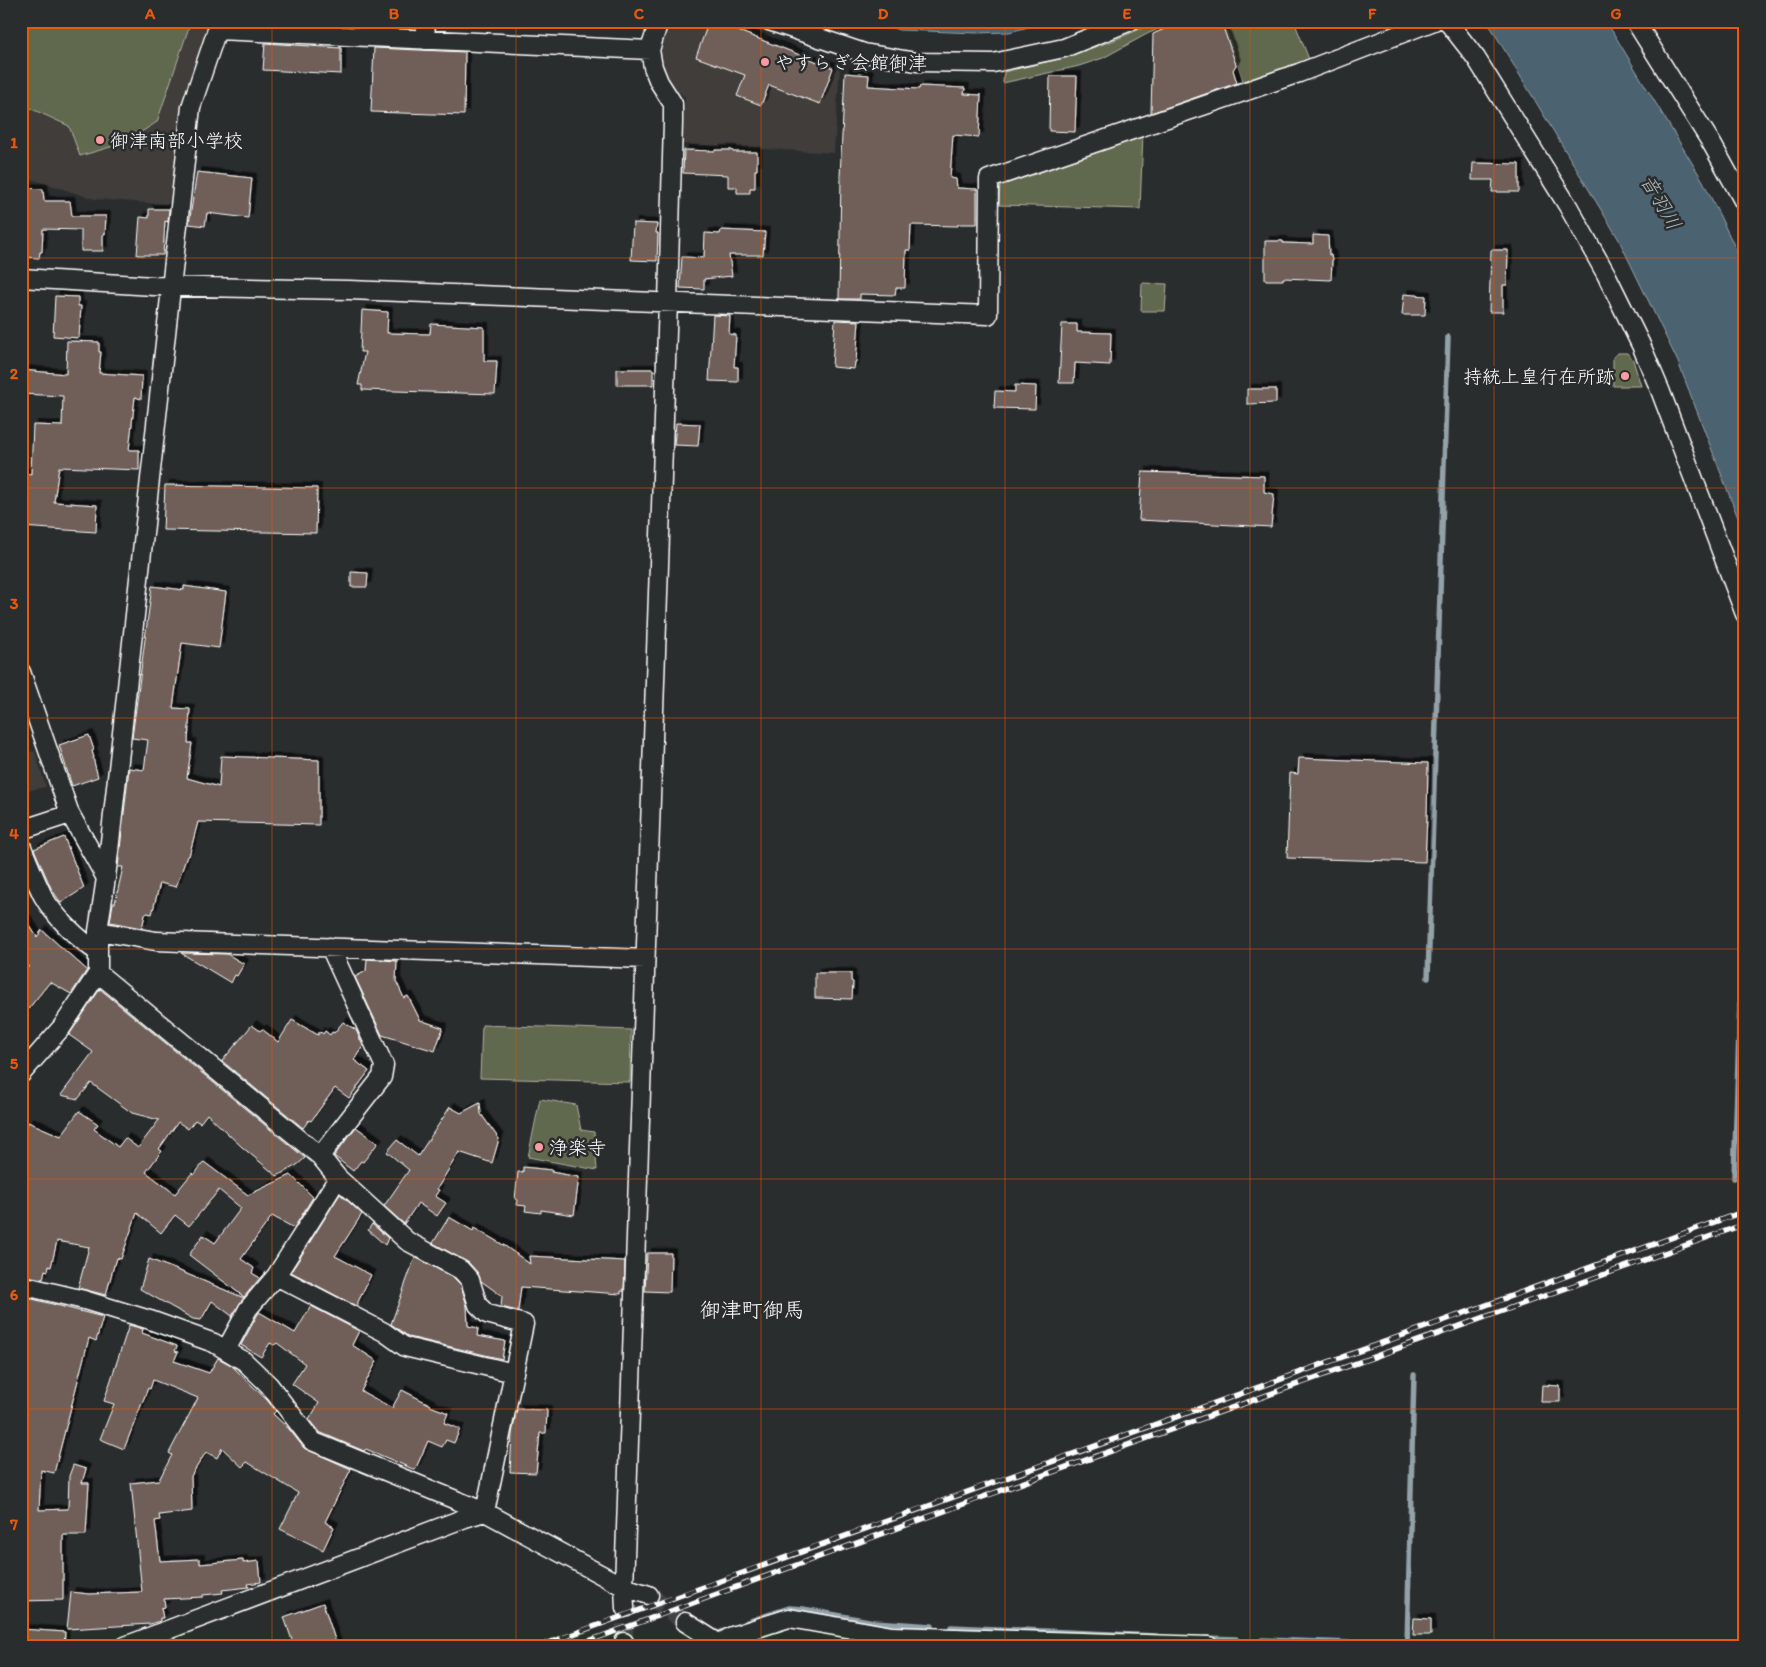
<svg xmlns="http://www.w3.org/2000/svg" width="1766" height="1667" font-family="Itim,'Klee One',sans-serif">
  <defs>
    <filter id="shadow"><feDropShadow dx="4.5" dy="-4.5" stdDeviation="0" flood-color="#0009"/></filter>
  </defs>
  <rect width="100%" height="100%" fill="#2a2d2e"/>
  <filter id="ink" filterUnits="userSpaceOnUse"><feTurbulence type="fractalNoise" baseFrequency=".02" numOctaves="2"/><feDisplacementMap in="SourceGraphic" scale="10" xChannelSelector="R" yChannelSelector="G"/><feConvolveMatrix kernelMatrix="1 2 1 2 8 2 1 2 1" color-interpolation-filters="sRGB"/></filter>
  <g filter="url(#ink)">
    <!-- built -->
    <path fill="#3f3c3b" d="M21,21H213L172,205L94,199L21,176Z
      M667,21H730L840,67L834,153L682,144L685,97L668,84L657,58Z
      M35,751L46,787L21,792V754Z"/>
    <!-- green -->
    <path fill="#61674e" stroke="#b0b3a6" d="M21,21H191L157,122L124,143L80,156L69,126L21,104Z
      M1159,21H1176L1147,34L1103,58L1079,66L1003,83L1004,72L1066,57L1112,41Z
      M1223,21H1294L1310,62L1245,87Z
      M1143,132L1140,209L999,205L1000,183Z
      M1142,283L1167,284L1165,311H1141Z
      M1618,353H1627L1633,360L1641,386H1613V357Z
      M482,1025L631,1030L630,1082L480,1078Z
      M540,1099L576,1105L581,1130L594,1132L597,1170L528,1157Z"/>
    <!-- water -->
    <path fill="#4b636f" stroke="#93a1a9" d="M871,21H1052L1009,32L976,33L899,30Z
      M1487,21H1606L1703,181L1745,268V536L1678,362L1618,238Z"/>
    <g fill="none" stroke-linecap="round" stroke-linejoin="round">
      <!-- stream -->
      <path stroke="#93a1a9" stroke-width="5.5" d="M1428,978L1448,337
        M1742,986L1745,883
        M1734,1178L1740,1003
        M747,1622L789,1608L803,1609L874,1622L932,1626
        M951,1627L1156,1636
        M719,1633L729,1629
        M1205,1638L1236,1639
        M1262,1640L1443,1646
        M1407,1645L1414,1375
        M684,1646L699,1640"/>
    </g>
    <!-- building -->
    <path fill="#705f58" stroke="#fff" filter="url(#shadow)" d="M709,21H713L833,68L820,104L769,85L761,105L737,96L745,75L696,57Z
      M1182,21H1221L1236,65L1233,70L1237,83L1151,113L1153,34Z
      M265,43L341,48V74L263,70Z
      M374,48L465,52L464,115L371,112Z
      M845,73L869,75L868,86L919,89L920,86L965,88L964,94L981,95L979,137L953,135L950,178L956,179L957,188L977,189V224H958V226L911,225L910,250H906L905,288H896L895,295L860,294V299H839L841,177H840Z
      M1050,76H1077L1075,132L1049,131Z
      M684,150L715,151L716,150H732L733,152H757V170H755V188H750V193H737V187H728V175L683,173Z
      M1473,163L1519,164V192H1492L1493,180H1472Z
      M197,172L252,178L248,218L207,213L205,226L189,224Z
      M21,188L43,189L44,201H70L72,216H106L105,234H103V251H81V230L43,229L42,252H40L39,258L21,257Z
      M149,209H169L168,222L165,221L163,255H137L140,217L149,218Z
      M633,223L657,224L656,233H658L657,261L631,260Z
      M721,230L765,232L763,255H729L732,276L704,279V289L680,288L682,257L704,258L705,233L720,234Z
      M1313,235L1328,236L1329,255H1331L1332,261L1331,280L1283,278V280H1265V241H1283V243L1313,244Z
      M1491,250H1508L1507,285H1503V312H1489Z
      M1404,294L1426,296L1425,315H1402Z
      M55,296L78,297V306H81L79,338L53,336Z
      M362,310L388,312L387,333L430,334L431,324L484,327V361H497L495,394L362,390V385H358L365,352H360Z
      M713,315L730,316L729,334L736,335L734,367H738V382L709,381Z
      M835,320L859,321L856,362H855L854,369L832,367Z
      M1062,324H1077V332L1111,333L1110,365L1075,363L1074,383H1059Z
      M67,341L99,342V352H101L99,373L142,376L141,399L135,397L129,450H139V470L59,467L54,502L97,505L96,532L21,527V473L31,474L33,425L62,426L63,396L21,394V370L66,374Z
      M617,369H653V385H617Z
      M1015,385L1036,386L1035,409L994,408L995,391L1015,392Z
      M1247,389H1276V403L1247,404Z
      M676,423L700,424L698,446L674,445Z
      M1142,472L1264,476V492L1274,494L1271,527L1139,520Z
      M165,485L317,488L316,533L163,530Z
      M351,572L368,573L367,587H351Z
      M152,586L184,590V586L226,592L219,648L182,643L173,708L190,709L188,743H192L187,778L219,787L221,756L319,760V825L198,822L189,856H187L176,887L160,883L152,914L147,913L145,915L142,928L110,922L113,903H115L123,867H118L129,768L144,770L148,740L132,738Z
      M89,735L94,750L92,751L94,758H93L98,777L72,786L59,745Z
      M1299,758L1428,763L1427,817L1425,862L1287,858L1290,773L1298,774Z
      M64,837L84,888L61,903L51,888L34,849Z
      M21,912L37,937L42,930L87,970L71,994L50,982L21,1018V975L29,966L21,960Z
      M181,953L227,954L244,964L237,976L235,975L231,983Z
      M367,959L397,961L396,981L404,998L408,996L420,1020L443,1028L435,1051L382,1035L355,977L366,971Z
      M815,973H851V981L853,982L852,999L815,998Z
      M100,989L305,1158L297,1165L277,1176L242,1147L207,1114L200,1123L195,1120L188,1129L178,1122L159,1149L162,1151L146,1172L175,1194L192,1173L194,1175L204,1162L248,1195L291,1175L313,1197L294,1228L272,1216L241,1259L254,1268L252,1273L260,1278L244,1297L189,1255L203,1235L215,1243L241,1208L219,1190L189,1226L175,1215L161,1233L137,1213L121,1259L117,1258L115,1265H114L106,1295L78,1288L89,1247L57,1241L51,1267L49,1266L48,1271L45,1270L43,1279L21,1275V1151L26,1141L21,1139L28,1122L61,1136L79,1111L98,1124L94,1129L118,1147L125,1138L138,1148L159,1120L132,1113L91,1083L78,1099L61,1095L93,1052L69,1035Z
      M292,1020L318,1035L320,1031L323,1034L325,1031L330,1035L332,1032L334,1033L343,1022L356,1030L363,1046L354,1060L369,1071L349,1098L335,1088L311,1121L309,1120L303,1128L222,1061L252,1025L260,1031L262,1029L278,1042Z
      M480,1103L481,1114L499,1139L492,1163L459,1152L437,1189L439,1190L435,1196L446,1203L437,1216L418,1203L404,1224L384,1206L409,1170L387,1152L397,1140L418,1156L450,1107L461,1113Z
      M356,1127L378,1143L363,1162L361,1161L353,1171L334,1156Z
      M523,1167L552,1170L551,1172L579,1177L574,1215L541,1210V1213L525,1211L526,1206L517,1205L518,1200L515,1199L518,1172H523Z
      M340,1194L362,1214L335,1256L371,1275L356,1306L291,1272Z
      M449,1217L473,1231L474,1228L505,1246L530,1264L529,1256L625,1261L624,1291H621V1294L521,1287L518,1311L501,1307L502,1296L481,1281L478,1273L469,1263L433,1243Z
      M372,1224L388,1238L385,1245L368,1230Z
      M647,1253H671L670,1292L645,1291Z
      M415,1257L454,1278L461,1285L467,1306L468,1326L478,1328L477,1336L505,1341L502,1359L409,1337L391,1324Z
      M149,1259L182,1272L244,1298L232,1316L212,1301L201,1320L193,1319L140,1289Z
      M21,1296L103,1317L96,1341L89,1338L54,1473L41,1470L39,1510L68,1509L69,1476L73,1465L86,1469L82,1483H89L86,1535H63V1600L21,1601Z
      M311,1306L359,1331L352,1345L377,1361L361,1391L392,1408L402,1390L431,1405L430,1406L448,1413L444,1423L460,1429L454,1443L446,1440L442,1447L428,1441L415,1470L366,1449L364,1451L319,1432L309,1420L319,1403L292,1384L305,1364L277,1343L274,1345L270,1343L261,1357L241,1345L259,1312L295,1333Z
      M129,1325L143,1329L142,1333L177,1346L175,1351L178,1352L174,1361L209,1373L218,1358L231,1365L267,1400L276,1411L273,1414L289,1429L304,1448L351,1469L325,1522L334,1527L323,1550L280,1529L298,1493L247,1462L242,1467L222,1448L217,1458L206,1452L191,1476L192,1511L159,1515L160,1520L155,1521L160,1561L200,1559V1564L243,1560V1563L259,1561L261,1582L248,1584L249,1587L222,1590L223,1593L203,1595V1597L164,1599L165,1607L161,1608L163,1618H160V1621L150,1624L67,1629L71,1592L89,1594L142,1592L131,1483L159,1480L172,1455L169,1453L198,1398L153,1380L150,1389L148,1388L124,1449L100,1439L114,1404L104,1401Z
      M1542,1385L1560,1386V1402H1541Z
      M517,1409L547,1410L546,1433H540L536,1473L510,1472L512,1434Z
      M323,1603L337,1646H294L284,1617Z
      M1414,1618L1431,1619V1635H1413Z
      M21,1629L65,1632L64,1646H21Z"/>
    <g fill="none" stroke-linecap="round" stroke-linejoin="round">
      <!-- minor-tunnel -->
      <path stroke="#3f4243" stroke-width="18" stroke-dasharray="18 9" stroke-linecap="butt" d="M649,1595L685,1622
        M624,1642L625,1608"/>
      <defs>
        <path id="minor" d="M769,21L864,53L916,62L993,63L1064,48L1131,21
          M1447,21L1476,58L1568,206L1606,274L1641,345L1660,390L1745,614
          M1635,21L1712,144L1745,204
          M217,30L650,50
          M425,40L426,21
          M21,278L154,286L349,290L988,315L989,179L1299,73L1434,21
          M21,672L70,814L106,878
          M21,830L70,814
          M21,845C28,862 35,880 43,896C54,916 79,940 98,952
          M98,931L156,941L645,959
          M98,973L320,1156L338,1178L407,1241L461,1270L470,1280L478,1305L487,1314L524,1324L485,1512
          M21,1074L62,1027L98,973V931L106,878L191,107L220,21
          M320,1156L382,1077L384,1065L330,947
          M276,1276L384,1332L405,1347L514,1373
          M21,1285L84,1300L150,1320L214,1343L244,1361L269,1385L312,1441L485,1512L624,1587L649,1595
          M226,1350L248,1309L276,1276L338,1178
          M625,1608L624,1587L668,302L673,122V104L659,82L653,67L650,50L659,21
          M685,1622L723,1646
          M720,1643L732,1636L789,1618L892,1636L1209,1646
          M125,1646L465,1518L485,1512
          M624,1646V1642"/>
      </defs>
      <!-- minor casing -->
      <use href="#minor" stroke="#fff" stroke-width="21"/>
      <!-- minor -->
      <use href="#minor" stroke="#2a2d2e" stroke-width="18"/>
      <defs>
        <path id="rail" d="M540,1646C941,1500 1344,1358 1745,1211
          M575,1646L980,1498L1745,1224"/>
      </defs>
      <!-- rail casing -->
      <use href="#rail" stroke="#fff" stroke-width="5.5"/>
      <!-- rail -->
      <use href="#rail" stroke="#2a2d2e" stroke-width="4" stroke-dasharray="11" stroke-linecap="butt"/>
    </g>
  </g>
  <!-- grid -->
  <path fill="none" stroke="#e8590c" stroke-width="1" stroke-opacity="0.55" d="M272,21V1646M516,21V1646M761,21V1646M1005,21V1646M1250,21V1646M1494,21V1646M21,258H1745M21,488H1745M21,718H1745M21,949H1745M21,1179H1745M21,1409H1745"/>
  <!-- markers -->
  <g fill="#ff9aa2" stroke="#2a2d2e" stroke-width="2">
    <circle cx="765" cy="62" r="5"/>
    <circle cx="100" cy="140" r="5"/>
    <circle cx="1625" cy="376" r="5"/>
    <circle cx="539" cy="1147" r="5"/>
  </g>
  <g text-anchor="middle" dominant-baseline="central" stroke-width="5" stroke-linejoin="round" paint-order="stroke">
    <!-- poi labels -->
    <g font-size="19" fill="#fff" stroke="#2a2d2e" text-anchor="start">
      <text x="775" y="62">やすらぎ会館御津</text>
      <text x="110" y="140">御津南部小学校</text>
      <text x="1615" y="376" text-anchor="end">持統上皇行在所跡</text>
      <text x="549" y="1147">浄楽寺</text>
    </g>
    <!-- water labels -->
    <g font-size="20" font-style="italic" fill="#aeb9be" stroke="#2a2d2e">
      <text transform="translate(1661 202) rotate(60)">音羽川</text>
    </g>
    <!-- quarter labels -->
    <g font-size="21" fill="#fff" stroke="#2a2d2e">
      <text x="752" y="1309">御津町御馬</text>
    </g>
  </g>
  <!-- margin -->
  <rect width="1766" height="1667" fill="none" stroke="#2a2d2e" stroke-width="55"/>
  <rect x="28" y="28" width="1710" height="1612" fill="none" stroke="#e8590c" stroke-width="2"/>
  <g font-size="16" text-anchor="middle" font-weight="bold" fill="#e8590c">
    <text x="150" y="19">A</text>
    <text x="394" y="19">B</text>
    <text x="639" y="19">C</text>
    <text x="883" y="19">D</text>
    <text x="1127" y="19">E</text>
    <text x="1372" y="19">F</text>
    <text x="1616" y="19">G</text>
    <text x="14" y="148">1</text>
    <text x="14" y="379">2</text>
    <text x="14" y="609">3</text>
    <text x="14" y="839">4</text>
    <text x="14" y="1069">5</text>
    <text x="14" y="1300">6</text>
    <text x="14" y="1530">7</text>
  </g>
</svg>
